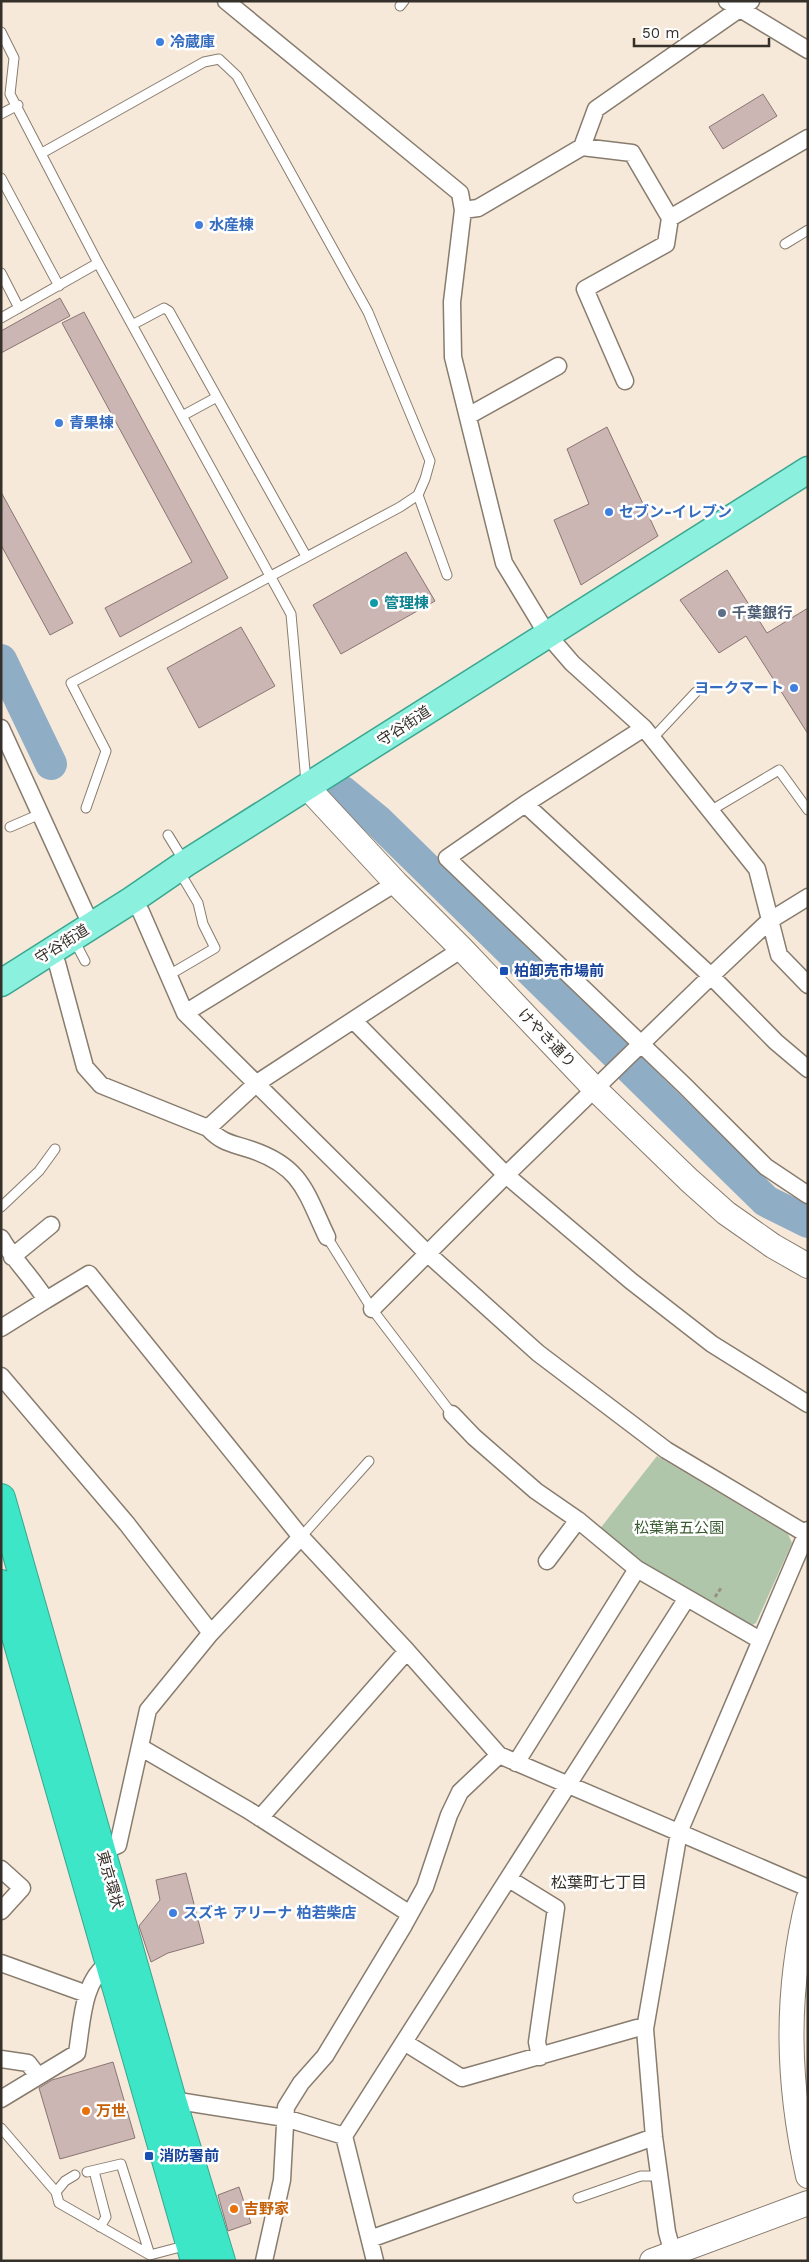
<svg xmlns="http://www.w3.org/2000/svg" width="809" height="2262" font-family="'Work Sans','Noto Sans JP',sans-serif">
  <rect width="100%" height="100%" fill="#f6e9d9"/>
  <!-- green -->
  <path fill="#afc6ab" d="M657,1456L788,1534L792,1543L756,1623L749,1627L635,1561L599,1530Z"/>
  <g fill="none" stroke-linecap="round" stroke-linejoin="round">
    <!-- river -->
    <path stroke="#90adc6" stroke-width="32" d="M1,660L51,764
      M343,792L377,820L766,1201L808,1222"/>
  </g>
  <!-- building -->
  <path fill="#ccb6b4" stroke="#897573" d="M763,94L777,116L723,149L709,127Z
    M60,298L70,316L1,353V331Z
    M84,312L228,578L120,637L105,608L192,562L62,323Z
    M607,427L658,536L581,585L554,520L589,504L567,449Z
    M1,492L73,623L50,635L1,545Z
    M406,552L435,601L341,654L313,605Z
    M727,570L767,633L808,608V734L746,636L719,653L680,600Z
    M241,627L275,686L199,728L167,668Z
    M186,1873L204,1943L168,1953L151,1962L139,1926L160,1900L156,1880Z
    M113,2062L135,2138L60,2159L39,2088L52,2080Z
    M239,2187L251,2223L228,2231L218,2195Z"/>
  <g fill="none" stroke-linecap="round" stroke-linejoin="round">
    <defs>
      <path id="lane" d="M400,6L404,1
        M1,32L14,58L10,94L98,263L291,614L306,782
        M1,114L18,105
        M42,153L204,62L219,59L237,76L368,312L430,461L425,479L418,495L400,507L71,683L106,751L86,808
        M1,178L59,286
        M785,244L808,230
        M1,273L19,308
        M1,318L98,263
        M132,325L164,308L169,311L217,397
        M182,416L217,397L306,556
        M418,495L447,575
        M652,739L696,692
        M710,811L779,770L808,810
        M10,827L40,814
        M168,835L184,861
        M74,940L85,961
        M169,975L215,948L203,924L198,903L179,871
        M1,1207L39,1171L55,1149
        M327,1237L372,1309L452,1414
        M301,1537L369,1461
        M1,2128L56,2192
        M94,2171L106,2217L100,2227
        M87,2172L121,2164L150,2255
        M75,2175L65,2181L56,2192L59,2203L150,2255L188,2245
        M578,2198L641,2176H660"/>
      <path id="street" d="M226,1L460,193L463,210L452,302L453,357L504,563L547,634L572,663L644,728L757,869L779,955L808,985
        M727,1L808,50
        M582,147L596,109L751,1
        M463,210L478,208L582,147L632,153L670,218L666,244L585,289L625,381
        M670,218L808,138
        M468,416L558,366
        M1,728L91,925
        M644,728L525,804L447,858L685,1086L766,1167L808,1195
        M525,804L711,976L776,1042L808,1069
        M132,900L141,912L185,1013L427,1253L538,1353L666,1450L808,1535
        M50,951L57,963L85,1067L101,1085L208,1128C223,1144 232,1143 252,1150C302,1167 306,1193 327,1237
        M185,1013L396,883
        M354,1021L506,1175L631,1281L712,1344L808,1404
        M208,1128L257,1083L462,949
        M1,1238C14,1261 33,1278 46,1300L89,1274L301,1537L407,1651L499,1755L808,1888
        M12,1257L51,1225
        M372,1309L506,1175L711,976L769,921L808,897
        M1,1328L46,1300
        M1,1376L127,1524L211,1633
        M452,1414L474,1437L536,1491L578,1520L637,1569L760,1640
        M547,1561L578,1520
        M140,1747L248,1810L410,1914
        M516,1763L637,1569
        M260,1818L407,1651
        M102,1852L118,1845L148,1710L210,1634L301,1537
        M1,1869L22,1888L1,1911
        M509,1879L556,1908L537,2042L540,2057
        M1,1963L87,1994
        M404,2042L462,2078L637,2028L645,2029
        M1,2059L28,2063L38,2076
        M1,2099L77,2053C82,2024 82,1980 109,1963
        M172,2100L285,2118L344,2136
        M370,2239L654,2137
        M264,2261L282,2180L286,2107L301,2083L325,2056L404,1925L425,1887L449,1815L460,1792L499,1755
        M375,2261L344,2136L687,1598
        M675,2261L667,2232L654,2137L645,2029L679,1832L808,1530"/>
      <path id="secondary" d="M307,787L396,883L462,949L595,1089L689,1180L726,1213L773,1246L808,1266
        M808,1900C785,1994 787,2082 808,2176
        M652,2261L808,2203"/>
      <path id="primary" d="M1,983L132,900L186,863L808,470"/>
      <path id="highway" d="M1,1498L172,2100L221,2261
        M1,1584L195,2261"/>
    </defs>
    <!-- lane casing -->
    <use href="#lane" stroke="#887c6e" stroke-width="11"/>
    <!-- street casing -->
    <use href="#street" stroke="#887c6e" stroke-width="19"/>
    <!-- secondary casing -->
    <use href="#secondary" stroke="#887c6e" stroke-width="26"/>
    <!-- primary casing -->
    <use href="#primary" stroke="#3aa690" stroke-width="29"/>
    <!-- highway casing -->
    <use href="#highway" stroke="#3aa690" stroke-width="30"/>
    <!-- path -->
    <path stroke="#999084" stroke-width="3" stroke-dasharray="4 2.5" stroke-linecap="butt" d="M715,1597L721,1588"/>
    <!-- lane -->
    <use href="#lane" stroke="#fff" stroke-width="9"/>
    <!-- street -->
    <use href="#street" stroke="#fff" stroke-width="16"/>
    <!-- secondary -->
    <use href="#secondary" stroke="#fff" stroke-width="24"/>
    <!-- primary -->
    <use href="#primary" stroke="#8bf0dd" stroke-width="26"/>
    <!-- highway -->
    <use href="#highway" stroke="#3de6c7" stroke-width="28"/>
  </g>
  <!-- markers -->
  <g fill="#3f7fe0" stroke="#fff" stroke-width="2">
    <circle cx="160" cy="42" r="5"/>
    <circle cx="199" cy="225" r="5"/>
    <circle cx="59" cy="423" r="5"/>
    <circle cx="609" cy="512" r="5"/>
    <circle cx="794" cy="688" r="5"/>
    <circle cx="173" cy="1913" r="5"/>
  </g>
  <circle fill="#0f9aa8" stroke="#fff" stroke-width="2" cx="374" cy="603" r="5"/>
  <circle fill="#5c6f8a" stroke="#fff" stroke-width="2" cx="722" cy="613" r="5"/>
  <g fill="#1a4fb4" stroke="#fff" stroke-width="2">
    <rect x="499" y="966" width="10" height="10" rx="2.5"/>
    <rect x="144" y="2151" width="10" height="10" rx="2.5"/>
  </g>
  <g fill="#e8710a" stroke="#fff" stroke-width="2">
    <circle cx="86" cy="2111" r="5"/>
    <circle cx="234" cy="2209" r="5"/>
  </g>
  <g text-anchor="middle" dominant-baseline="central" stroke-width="5" stroke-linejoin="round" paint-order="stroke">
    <!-- shop labels -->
    <g font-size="15" font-weight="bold" fill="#366cbe" stroke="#fff" text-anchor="start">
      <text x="170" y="42">冷蔵庫</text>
      <text x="209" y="225">水産棟</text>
      <text x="69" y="423">青果棟</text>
      <text x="619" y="512">セブン-イレブン</text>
      <text x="784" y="688" text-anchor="end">ヨークマート</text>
      <text x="183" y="1913">スズキ アリーナ 柏若柴店</text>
    </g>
    <!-- culture labels -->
    <g font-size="15" font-weight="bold" fill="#0d838f" stroke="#fff" text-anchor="start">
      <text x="384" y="603">管理棟</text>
    </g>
    <!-- service labels -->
    <g font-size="15" font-weight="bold" fill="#4e5e75" stroke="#fff" text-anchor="start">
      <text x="732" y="613">千葉銀行</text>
    </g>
    <!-- street labels -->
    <g font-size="15" fill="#35302a" stroke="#fff">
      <text transform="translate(404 726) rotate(-33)">守谷街道</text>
      <text transform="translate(62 944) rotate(-32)">守谷街道</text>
      <text transform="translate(547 1038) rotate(46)">けやき通り</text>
      <text transform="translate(110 1880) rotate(74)">東京環状</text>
    </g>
    <!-- transit labels -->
    <g font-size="15" font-weight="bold" fill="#164399" stroke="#fff" text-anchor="start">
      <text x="514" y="971">柏卸売市場前</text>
      <text x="159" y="2156">消防署前</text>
    </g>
    <!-- park labels -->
    <g font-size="15" fill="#385b31" stroke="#fff">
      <text x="679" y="1528">松葉第五公園</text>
    </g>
    <!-- food labels -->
    <g font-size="15" font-weight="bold" fill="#c56008" stroke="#fff" text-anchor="start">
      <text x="96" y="2111">万世</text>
      <text x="244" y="2209">吉野家</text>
    </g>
    <!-- neighbourhood labels -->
    <g font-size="16" fill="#35302a" stroke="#fff">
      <text x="599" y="1882">松葉町七丁目</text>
    </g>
  </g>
  <!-- border -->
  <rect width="809" height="2262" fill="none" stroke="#35302a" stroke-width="5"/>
  <!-- scale -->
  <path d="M634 38v8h135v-8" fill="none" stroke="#35302a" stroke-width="2.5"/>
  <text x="642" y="38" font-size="15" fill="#35302a" stroke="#ffffff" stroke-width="4" paint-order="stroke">50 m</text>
</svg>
